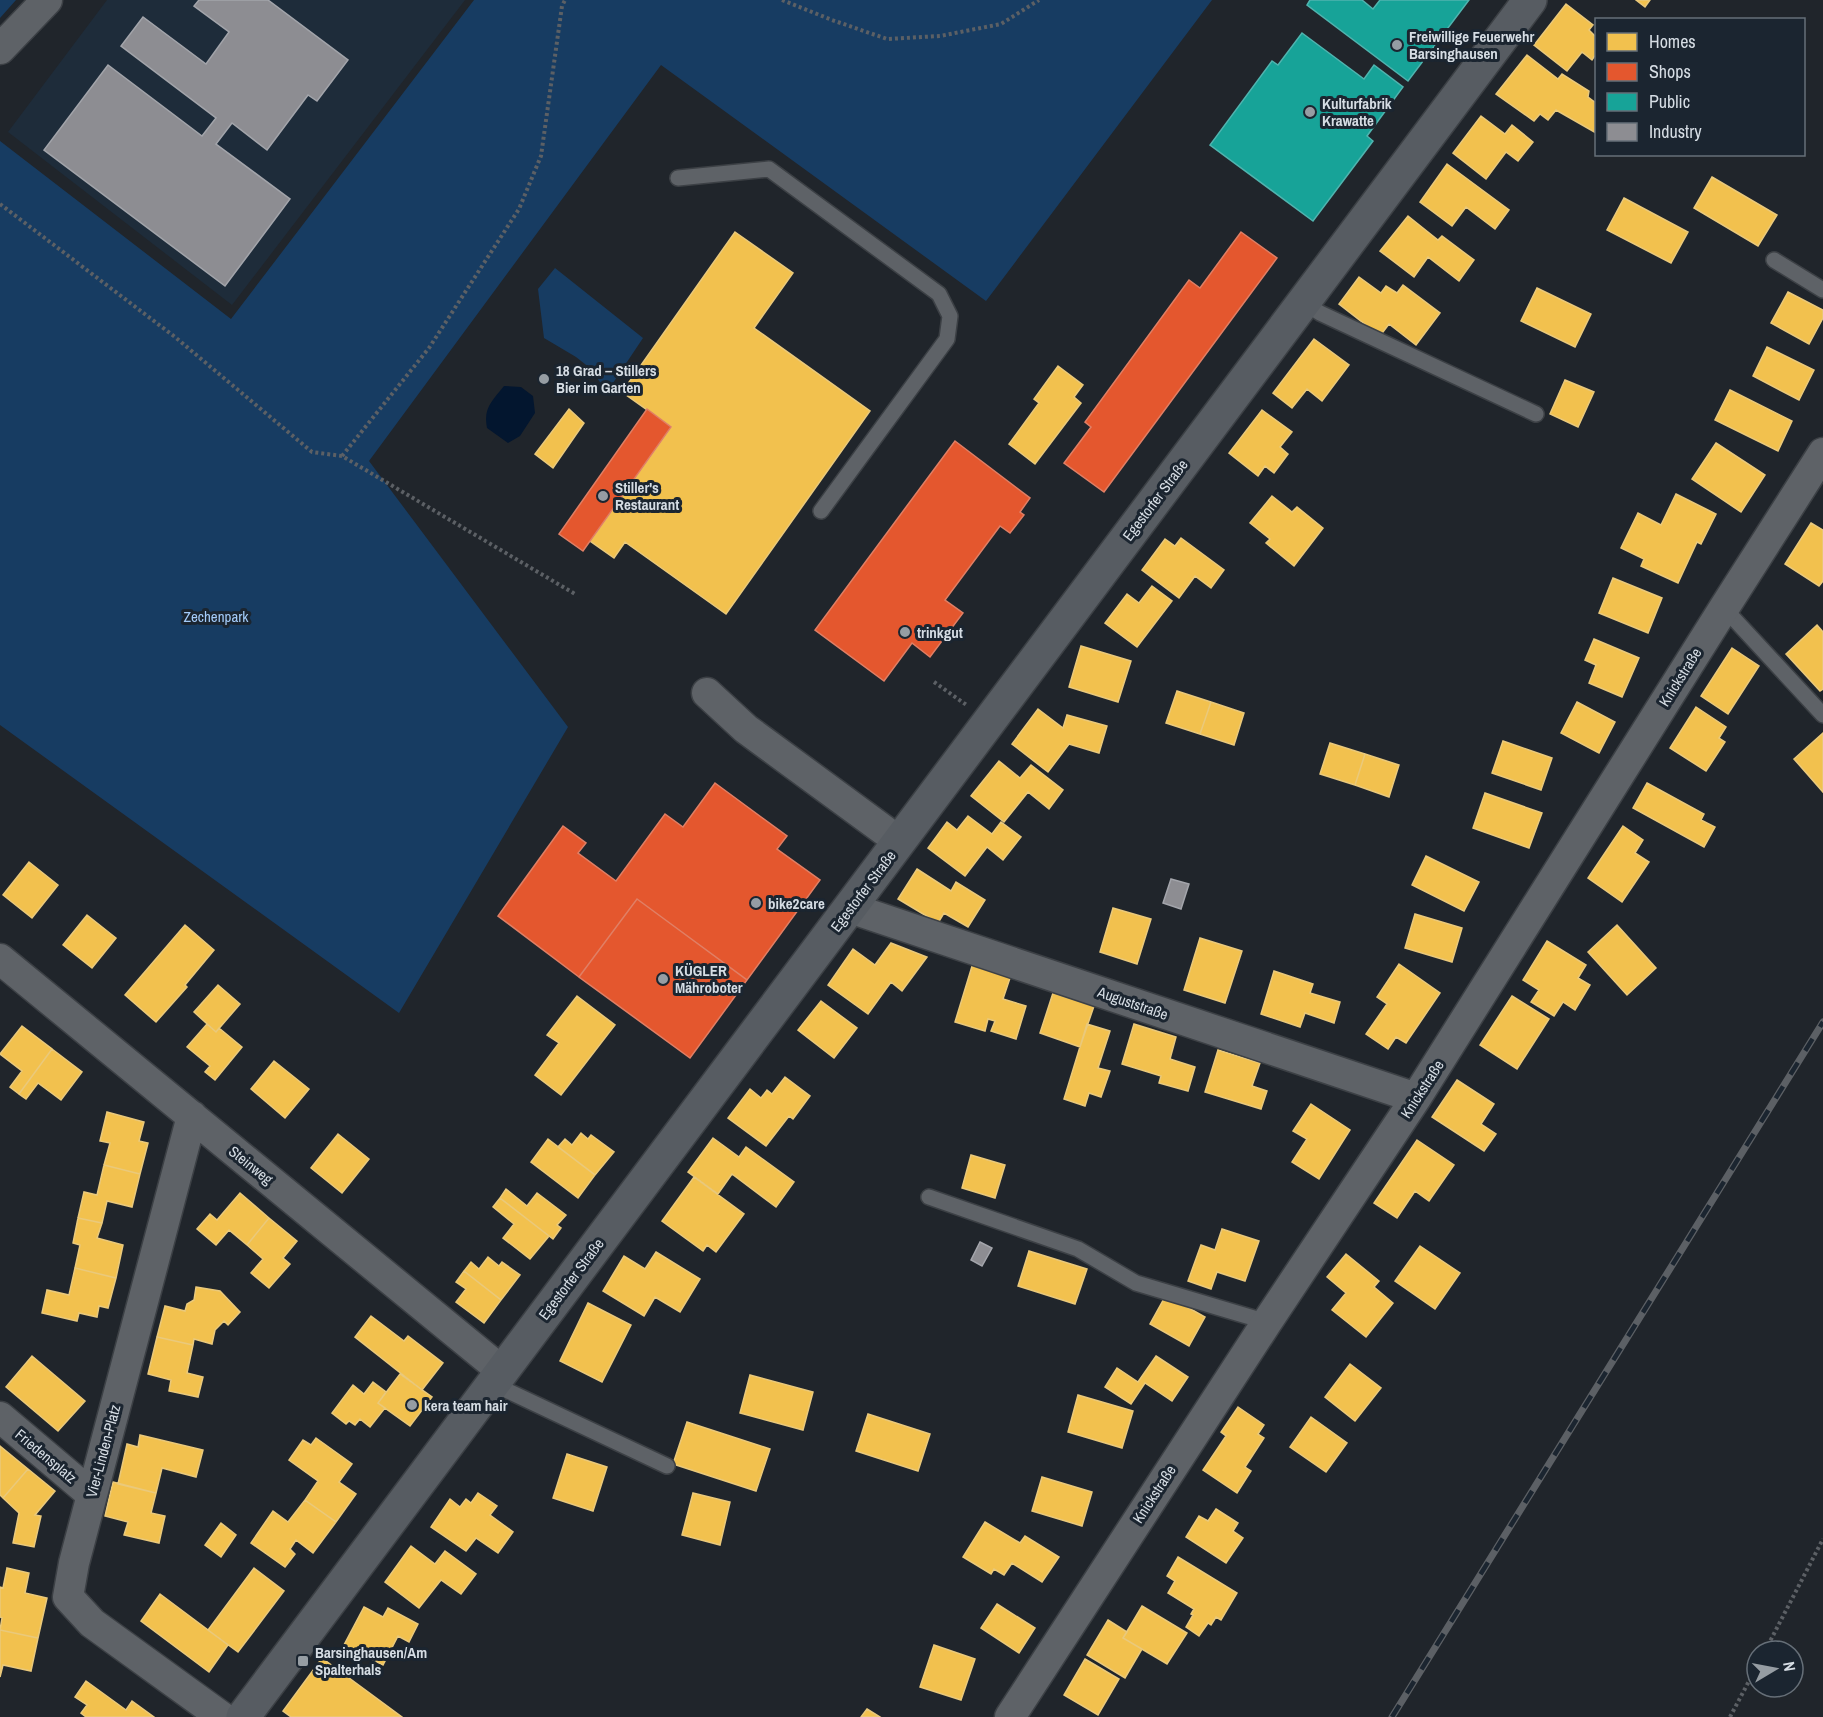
<svg xmlns="http://www.w3.org/2000/svg" width="1823" height="1717" font-family="'Archivo Narrow',sans-serif">
  <rect width="100%" height="100%" fill="#20252b"/>
  <!-- built -->
  <path fill="#1e2c3a" d="M107,0H465L232,305L8,132Z"/>
  <!-- green -->
  <path fill="#173c62" d="M0,0H16L0,18Z
    M474,0H1212L986,301L661,65L369,461L568,727L399,1013L0,725V141L231,319Z
    M555,268L643,338L607,392L590,368L576,357L544,338L538,289Z"/>
  <!-- water -->
  <path fill="#03162f" d="M504,386L521,387L533,396L535,413L520,436L508,443L487,428C483,408 492,401 504,386Z"/>
  <!-- homes -->
  <path fill="#f2c14e" stroke="#eac97b" stroke-width="1.5" d="M1636,0H1650L1645,7Z
    M1566,4L1593,25L1589,30L1596,37V54L1592,60L1582,52L1567,71L1534,45Z
    M1527,55L1558,79L1562,74L1589,91L1588,97L1596,103V133L1556,110L1548,120L1540,114L1534,121L1496,94Z
    M1481,116L1505,134L1512,125L1533,142L1518,161L1506,152L1486,179L1453,153Z
    M1447,164L1509,210L1495,229L1466,207L1452,226L1420,202Z
    M1712,177L1777,215L1758,246L1694,208Z
    M1624,198L1688,232L1671,263L1607,230Z
    M1408,216L1438,240L1442,236L1474,260L1459,281L1428,257L1414,277L1380,251Z
    M735,232L793,273L754,328L870,411L726,614L625,542L614,558L590,541L671,427L622,392Z
    M1359,277L1381,293L1386,286L1397,293L1403,285L1440,313L1416,345L1389,324L1380,336L1339,304Z
    M1537,288L1591,314L1575,347L1521,321Z
    M1788,292L1823,310V318L1809,344L1771,323Z
    M1314,339L1349,365L1322,401L1307,389L1292,408L1273,393Z
    M1767,347L1814,370L1799,400L1753,376Z
    M1058,366L1083,385L1074,397L1081,403L1035,464L1009,444L1039,403L1034,399Z
    M1565,380L1594,392L1578,427L1550,414Z
    M1730,390L1792,421L1778,451L1715,420Z
    M569,409L584,423L553,468L535,454Z
    M1262,410L1292,432L1280,447L1288,454L1274,473L1265,466L1258,476L1229,453Z
    M1716,443L1765,475L1741,512L1692,479Z
    M1676,494L1716,514L1701,544L1697,542L1678,583L1641,566L1644,559L1621,548L1638,513L1661,525Z
    M1272,496L1292,512L1297,507L1323,528L1294,566L1266,543L1270,539L1250,523Z
    M1811,523L1823,530V581L1819,586L1785,564Z
    M1181,538L1224,570L1211,588L1195,576L1179,598L1142,570L1165,539L1175,546Z
    M1613,578L1662,598L1648,633L1599,613Z
    M1152,586L1172,601L1137,647L1105,623L1127,594L1139,603Z
    M1817,625L1823,632V689L1820,691L1786,654Z
    M1594,639L1639,658L1622,697L1589,683L1596,665L1585,660Z
    M1081,646L1131,661L1118,702L1069,687Z
    M1732,648L1759,666L1728,714L1701,696Z
    M1177,691L1211,702L1200,734L1166,723Z
    M1211,702L1244,713L1234,745L1200,734Z
    M1577,702L1615,722L1599,753L1561,733Z
    M1696,707L1726,727L1719,738L1725,742L1706,771L1670,748Z
    M1038,709L1063,728L1067,715L1107,726L1099,753L1069,744L1048,772L1012,744Z
    M1823,733V792L1794,759Z
    M1503,741L1552,758L1541,790L1492,773Z
    M1330,743L1365,754L1355,785L1320,774Z
    M1365,754L1399,765L1389,797L1355,785Z
    M999,761L1020,778L1031,765L1063,790L1049,809L1028,792L1004,822L971,796Z
    M1647,783L1704,814L1701,820L1715,827L1704,847L1633,808Z
    M1485,793L1542,813L1529,848L1473,828Z
    M968,816L992,834L1001,822L1021,837L1003,860L987,847L965,876L928,848L947,822L957,830Z
    M1623,826L1643,840L1635,853L1649,862L1622,902L1588,878Z
    M1426,856L1479,882L1464,911L1412,885Z
    M29,862L58,885L32,918L3,895Z
    M917,869L951,891L956,882L985,900L968,927L944,913L938,923L898,899Z
    M1113,908L1151,919L1137,964L1100,952Z
    M1415,914L1462,928L1452,962L1405,948Z
    M87,915L116,938L92,968L63,945Z
    M185,925L214,950L185,985L187,987L156,1022L125,995Z
    M1617,925L1656,968L1627,995L1588,952Z
    M1200,938L1242,951L1225,1003L1184,990Z
    M1547,941L1586,965L1578,978L1590,985L1575,1010L1563,1002L1554,1016L1531,1002L1539,990L1523,980Z
    M891,943L927,957L902,991L891,982L868,1014L828,985L853,949L875,965Z
    M973,963L1011,975L1003,999L1026,1006L1016,1039L991,1031L995,1021L988,1019L985,1031L955,1022Z
    M1399,964L1440,993L1406,1043L1396,1037L1388,1049L1366,1034L1387,1004L1377,997Z
    M1274,971L1313,984L1310,993L1340,1002L1334,1023L1305,1013L1300,1027L1261,1014Z
    M218,985L240,1004L216,1032L194,1012Z
    M1053,993L1094,1006L1080,1047L1040,1033Z
    M577,996L615,1025L561,1095L535,1075L559,1043L547,1035Z
    M1512,996L1549,1019L1517,1069L1480,1045Z
    M821,1001L857,1028L834,1058L798,1030Z
    M207,1024L216,1032L219,1028L242,1047L215,1080L205,1072L210,1066L187,1047Z
    M1087,1024L1110,1031L1098,1068L1110,1071L1101,1097L1089,1093L1085,1106L1064,1099Z
    M1134,1024L1176,1037L1170,1059L1195,1067L1188,1091L1159,1083L1161,1076L1122,1064Z
    M22,1026L52,1049L19,1094L10,1087L22,1071L0,1054Z
    M52,1049L82,1072L61,1100L38,1083L26,1099L19,1094Z
    M1218,1050L1260,1063L1252,1086L1267,1091L1261,1109L1205,1092Z
    M274,1061L309,1089L285,1118L251,1089Z
    M785,1077L810,1096L793,1119L789,1116L766,1146L728,1118L750,1089L761,1098L767,1090L772,1094Z
    M1457,1080L1494,1104L1481,1124L1496,1134L1484,1151L1432,1117Z
    M1311,1104L1350,1130L1319,1179L1292,1162L1307,1139L1293,1131Z
    M107,1112L144,1122L139,1141L148,1143L140,1174L104,1165L110,1143L100,1141Z
    M581,1133L588,1139L591,1135L614,1152L595,1175L558,1147L565,1139L572,1145Z
    M338,1134L369,1159L342,1193L311,1168Z
    M713,1138L739,1157L746,1147L794,1182L776,1207L732,1174L718,1194L688,1172Z
    M548,1139L595,1175L578,1198L531,1162Z
    M1417,1140L1454,1165L1429,1201L1415,1191L1397,1218L1374,1203Z
    M971,1155L1005,1165L995,1198L962,1188Z
    M104,1165L140,1174L132,1207L107,1201L102,1223L78,1218L84,1192L97,1195Z
    M694,1177L744,1214L716,1252L707,1245L703,1251L662,1221Z
    M506,1189L527,1206L537,1193L566,1215L557,1225L561,1228L553,1239L500,1198Z
    M240,1193L269,1218L247,1245L229,1230L216,1245L197,1229L210,1214L217,1220Z
    M500,1198L549,1236L530,1259L503,1238L514,1224L493,1207Z
    M78,1218L102,1223L97,1238L123,1245L116,1278L75,1268L80,1245L73,1243Z
    M269,1218L297,1241L283,1258L290,1264L269,1288L251,1273L263,1259L247,1245Z
    M1222,1229L1259,1241L1245,1281L1217,1272L1211,1289L1188,1281L1201,1245L1215,1250Z
    M1420,1246L1460,1273L1435,1309L1395,1281Z
    M1029,1251L1087,1269L1075,1304L1018,1286Z
    M656,1252L700,1279L680,1312L655,1297L644,1316L603,1291L624,1256L645,1269Z
    M1346,1254L1379,1281L1374,1287L1393,1303L1366,1337L1332,1310L1346,1293L1327,1277Z
    M488,1257L499,1266L502,1262L520,1275L501,1300L464,1271L471,1262L479,1269Z
    M75,1268L116,1278L108,1308L99,1306L97,1317L79,1313L77,1321L42,1313L47,1290L69,1295Z
    M464,1271L501,1300L484,1323L456,1302L466,1289L456,1282Z
    M196,1287L220,1291L240,1312L228,1325L224,1321L215,1330L212,1344L194,1339L193,1345L157,1337L165,1306L185,1311L187,1304L194,1300Z
    M1166,1295L1205,1317L1189,1346L1150,1324Z
    M588,1303L631,1325L602,1382L560,1361Z
    M371,1316L404,1341L408,1336L443,1363L422,1390L355,1337Z
    M157,1337L193,1345L187,1373L203,1377L198,1397L169,1391L171,1380L148,1374Z
    M32,1356L85,1401L58,1431L6,1387Z
    M1156,1356L1188,1377L1172,1401L1145,1383L1131,1404L1105,1387L1117,1368L1138,1382Z
    M1350,1364L1381,1388L1355,1421L1325,1397Z
    M400,1374L432,1397L410,1426L378,1403Z
    M750,1375L813,1392L803,1430L740,1413Z
    M373,1382L386,1392L378,1403L385,1408L370,1427L360,1419L355,1425L349,1421L346,1424L332,1413L353,1385L364,1394Z
    M1078,1395L1133,1411L1122,1448L1068,1432Z
    M1238,1407L1264,1425L1258,1434L1264,1438L1245,1467L1251,1471L1237,1493L1203,1470L1226,1436L1221,1432Z
    M868,1414L930,1434L918,1471L856,1451Z
    M1311,1417L1347,1443L1326,1472L1290,1447Z
    M687,1422L770,1449L756,1491L673,1464Z
    M140,1435L203,1450L196,1477L162,1468L156,1493L118,1484L127,1444L138,1447Z
    M316,1438L352,1464L339,1482L356,1494L336,1522L305,1500L318,1481L289,1460L303,1440L311,1445Z
    M0,1446L28,1469L3,1498L0,1495Z
    M567,1454L607,1467L593,1511L553,1498Z
    M28,1469L55,1491L35,1515L41,1516L34,1547L13,1543L19,1513L3,1498Z
    M1042,1477L1092,1492L1082,1526L1032,1511Z
    M113,1482L156,1493L151,1513L165,1516L159,1543L124,1535L128,1522L105,1516Z
    M478,1493L497,1506L490,1515L513,1532L498,1553L476,1538L466,1551L431,1527L450,1499L460,1507L466,1499L471,1503Z
    M693,1493L730,1502L720,1545L682,1535Z
    M305,1500L336,1522L313,1553L296,1540L290,1549L295,1554L285,1567L251,1543L273,1511L288,1522Z
    M1216,1509L1238,1523L1233,1531L1243,1538L1226,1563L1186,1537L1199,1516L1208,1521Z
    M985,1522L1020,1543L1025,1536L1059,1557L1042,1582L1012,1563L1004,1575L994,1569L991,1574L963,1557Z
    M221,1523L236,1535L221,1557L205,1545Z
    M411,1546L435,1564L445,1551L476,1574L461,1594L441,1580L419,1608L385,1582Z
    M1178,1557L1237,1593L1221,1620L1216,1617L1211,1625L1208,1623L1199,1636L1186,1627L1193,1615L1191,1614L1194,1609L1168,1593L1175,1581L1167,1576Z
    M7,1568L29,1573L25,1593L47,1598L38,1638L0,1630L2,1618L0,1617V1587L3,1588Z
    M254,1568L284,1591L238,1652L208,1630Z
    M160,1594L228,1645L209,1672L141,1621Z
    M997,1604L1035,1628L1019,1653L981,1628Z
    M1142,1606L1187,1633L1167,1664L1123,1638Z
    M364,1607L383,1617L388,1608L418,1624L409,1642L398,1636L383,1665L344,1645Z
    M1108,1620L1127,1632L1123,1638L1142,1649L1125,1678L1087,1655Z
    M0,1630L38,1638L31,1671L3,1665L0,1677Z
    M934,1645L975,1659L961,1700L920,1687Z
    M322,1658L402,1717H291L283,1711Z
    M1085,1659L1119,1679L1098,1715L1064,1695Z
    M86,1681L126,1710L132,1701L154,1717H86L81,1713L87,1705L75,1697Z
    M867,1709L880,1717H861Z"/>
  <!-- shops -->
  <path fill="#e4572e" stroke="#e07f65" stroke-width="1.5" d="M1241,232L1277,258L1104,492L1064,463L1091,427L1085,422L1189,280L1200,288Z
    M647,409L671,427L583,551L559,534Z
    M955,441L1030,498L1020,512L1024,515L1010,533L1000,526L945,600L963,613L930,657L912,643L884,681L815,630Z
    M715,783L787,836L777,849L820,880L747,980L637,899L579,977L498,916L563,826L586,843L578,853L616,881L665,814L683,827Z
    M637,899L747,980L690,1058L579,977Z"/>
  <!-- public -->
  <path fill="#17a398" stroke="#50b4af" stroke-width="1.5" d="M1310,0H1362L1373,9L1380,0H1469L1408,81L1307,5Z
    M1302,33L1364,79L1374,65L1403,87L1367,136L1373,141L1313,221L1210,145L1272,61L1278,65Z"/>
  <!-- industry -->
  <path fill="#8d8d92" stroke="#a3a5ab" stroke-width="1.5" d="M199,0H268L348,60L317,101L308,95L267,150L232,123L216,144L290,199L225,286L44,150L108,65L202,136L216,118L121,46L143,17L206,64L229,32L194,6Z
    M1171,879L1189,884L1181,909L1163,903Z
    M980,1242L992,1248L982,1266L971,1260Z"/>
  <g fill="none" stroke-linecap="round" stroke-linejoin="round">
    <defs>
      <path id="service" d="M678,178L769,169L939,294L950,316L947,339L821,511
        M1774,260L1823,290
        M1303,302L1320,313L1536,414
        M1724,608L1823,715
        M929,1197L1078,1249L1136,1283L1267,1322
        M493,1384L667,1466"/>
      <path id="minor" d="M0,49L47,0
        M707,693L746,729L900,842
        M850,908L1416,1098
        M0,959L502,1371
        M192,1116L74,1563L68,1597L92,1623L222,1717
        M0,1417L91,1494
        M1010,1717L1267,1322L1416,1098L1724,608L1823,453"/>
      <path id="secondary" d="M243,1717L1530,0"/>
    </defs>
    <!-- service casing -->
    <use href="#service" stroke="#3c4045" stroke-width="18"/>
    <!-- minor casing -->
    <use href="#minor" stroke="#3c4045" stroke-width="33"/>
    <!-- secondary casing -->
    <use href="#secondary" stroke="#3c4045" stroke-width="36"/>
    <!-- path -->
    <path stroke="#5c6065" stroke-width="4" stroke-dasharray="3 3" stroke-linecap="butt" d="M782,0L832,20L887,39L940,36L1001,24L1039,0
      M0,204L175,337L312,452L342,456L575,594
      M342,456L429,348L519,209L541,156L562,6L565,0
      M934,682L968,706
      M1765,1651L1823,1539
      M1730,1717L1757,1666"/>
    <!-- service -->
    <use href="#service" stroke="#5e6267" stroke-width="15"/>
    <!-- minor -->
    <use href="#minor" stroke="#5e6267" stroke-width="30"/>
    <!-- secondary -->
    <use href="#secondary" stroke="#575c62" stroke-width="33"/>
    <defs>
      <path id="rail" d="M1392,1717L1823,1022"/>
    </defs>
    <!-- rail casing -->
    <use href="#rail" stroke="#5c6065" stroke-width="7"/>
    <!-- rail -->
    <use href="#rail" stroke="#1b2530" stroke-width="4.5" stroke-dasharray="14" stroke-linecap="butt"/>
  </g>
  <!-- markers -->
  <g fill="#969da3" stroke="#1b2530" stroke-width="2">
    <circle cx="1397" cy="45" r="6"/>
    <circle cx="1310" cy="112" r="6"/>
    <circle cx="544" cy="379" r="6"/>
    <circle cx="603" cy="496" r="6"/>
    <circle cx="905" cy="632" r="6"/>
    <circle cx="756" cy="903" r="6"/>
    <circle cx="663" cy="979" r="6"/>
    <circle cx="412" cy="1405" r="6"/>
    <rect x="297" y="1655" width="12" height="12" rx="3"/>
  </g>
  <g text-anchor="middle" dominant-baseline="central" stroke-width="6" stroke-linejoin="round" paint-order="stroke">
    <!-- poi labels -->
    <g font-size="15" font-weight="bold" fill="#d6dde4" stroke="#1b2530" text-anchor="start">
      <text x="1409" y="36">Freiwillige Feuerwehr<tspan x="1409" dy="17">Barsinghausen</tspan></text>
      <text x="1322" y="103">Kulturfabrik<tspan x="1322" dy="17">Krawatte</tspan></text>
      <text x="556" y="370">18 Grad – Stillers<tspan x="556" dy="17">Bier im Garten</tspan></text>
      <text x="615" y="487">Stiller's<tspan x="615" dy="17">Restaurant</tspan></text>
      <text x="917" y="632">trinkgut</text>
      <text x="768" y="903">bike2care</text>
      <text x="675" y="970">KÜGLER<tspan x="675" dy="17">Mähroboter</tspan></text>
      <text x="424" y="1405">kera team hair</text>
      <text x="315" y="1652">Barsinghausen/Am<tspan x="315" dy="17">Spalterhals</tspan></text>
    </g>
    <!-- street labels -->
    <g font-size="15" fill="#d6dde4" stroke="#1b2530">
      <text transform="translate(1155 500) rotate(-53)">Egestorfer Straße</text>
      <text transform="translate(1680 677) rotate(-58)">Knickstraße</text>
      <text transform="translate(863 891) rotate(-53)">Egestorfer Straße</text>
      <text transform="translate(1133 1003) rotate(19)">Auguststraße</text>
      <text transform="translate(1422 1089) rotate(-57)">Knickstraße</text>
      <text transform="translate(251 1165) rotate(39)">Steinweg</text>
      <text transform="translate(571 1279) rotate(-53)">Egestorfer Straße</text>
      <text transform="translate(103 1451) rotate(-75)">Vier-Linden-Platz</text>
      <text transform="translate(46 1456) rotate(40)">Friedensplatz</text>
      <text transform="translate(1154 1494) rotate(-57)">Knickstraße</text>
    </g>
    <!-- park labels -->
    <g font-size="15" fill="#a4ccfa" stroke="#1b2530">
      <text x="216" y="616">Zechenpark</text>
    </g>
  </g>
  <!-- legend -->
  <rect x="1595" y="18" width="210" height="138" fill="#1b2530" stroke="#666f78" stroke-width="1.5"/>
  <rect x="1607" y="33" width="30" height="18" fill="#f2c14e" stroke="#666f78" stroke-width="1.5"/>
  <text x="1649" y="48" font-size="18" fill="#d6dde4">Homes</text>
  <rect x="1607" y="63" width="30" height="18" fill="#e4572e" stroke="#666f78" stroke-width="1.5"/>
  <text x="1649" y="78" font-size="18" fill="#d6dde4">Shops</text>
  <rect x="1607" y="93" width="30" height="18" fill="#17a398" stroke="#666f78" stroke-width="1.5"/>
  <text x="1649" y="108" font-size="18" fill="#d6dde4">Public</text>
  <rect x="1607" y="123" width="30" height="18" fill="#8d8d92" stroke="#666f78" stroke-width="1.5"/>
  <text x="1649" y="138" font-size="18" fill="#d6dde4">Industry</text>
  <!-- north arrow -->
  <g transform="translate(1775 1669) rotate(80)"><circle r="28" fill="#1b2530" stroke="#666f78" stroke-width="1.5"/>
  <path d="M0-4.5L10 22L0 15L-10 22Z" fill="#969da3"/>
  <text y="-9" font-size="16" font-weight="bold" text-anchor="middle" fill="#d6dde4">N</text>
  </g>
</svg>
